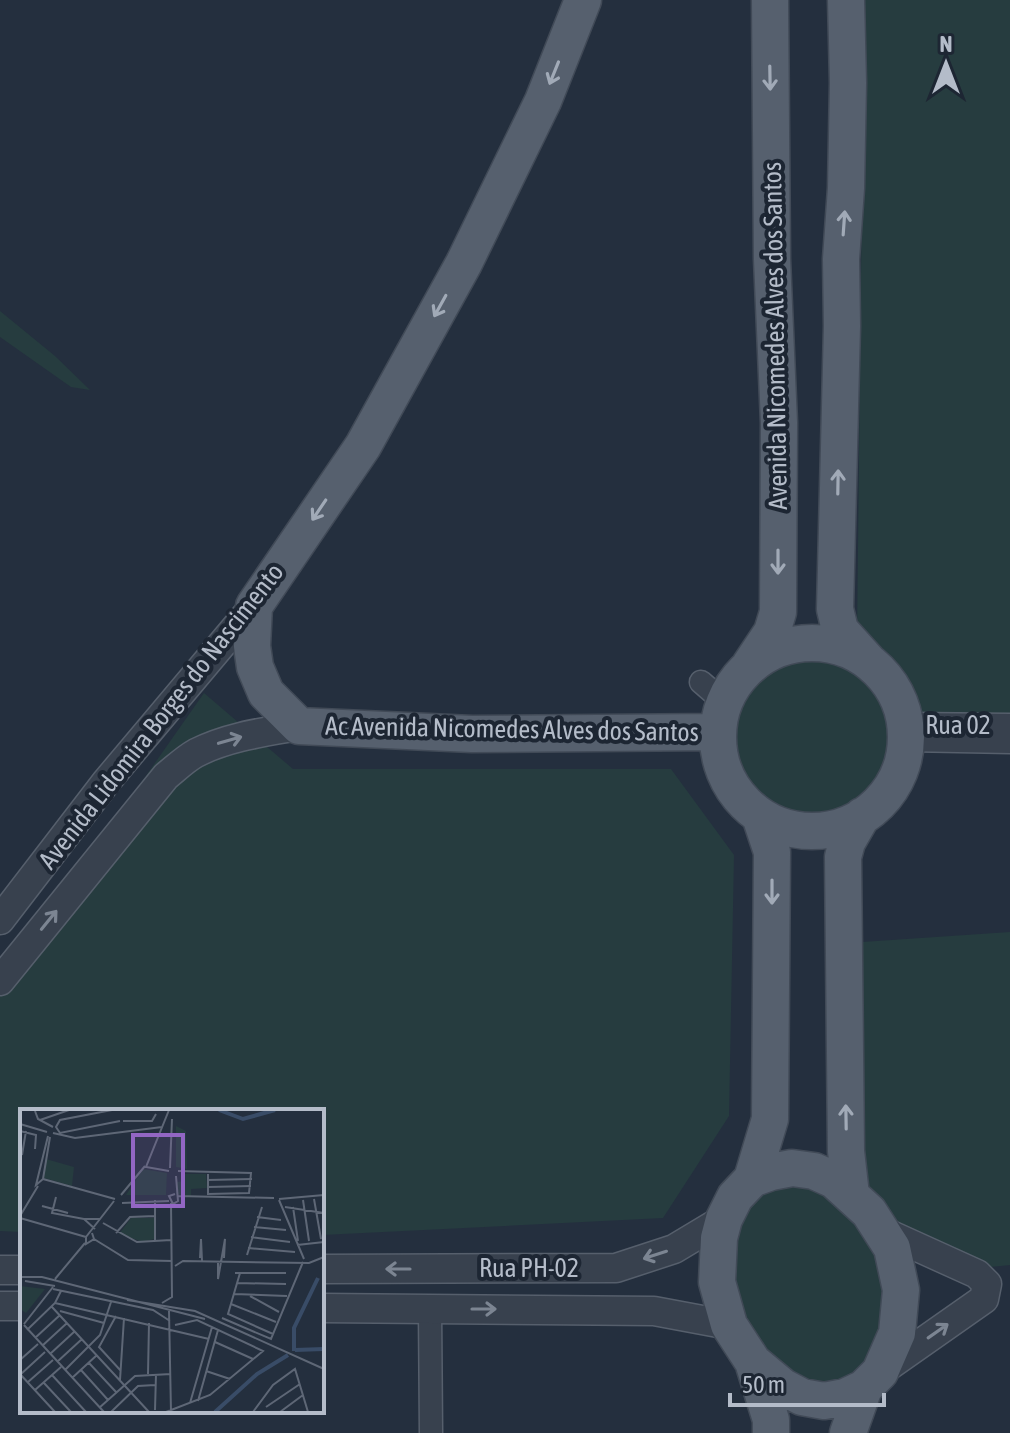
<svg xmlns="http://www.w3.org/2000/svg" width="1010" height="1433" font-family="'Asap Condensed',sans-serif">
  <rect width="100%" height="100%" fill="#242f3e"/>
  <!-- green -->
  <path fill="#263c3f" d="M864,0H1010V714L921,713L895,670L884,656L857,639Z
    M0,311L55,356L90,390L71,387L0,337Z
    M734 736a78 78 0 1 1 156 0a78 78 0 1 1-156 0Z
    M204,693L293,769H671L734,855L729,1116L663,1218L322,1235V1111H22V1232L0,1231V984Z
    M1010,932V1265L990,1267L892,1223L860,1186L862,942Z
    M774,1185H810L858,1220L878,1254L887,1291L883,1330L868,1365L841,1384H807L763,1353L742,1320L731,1281L733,1240L746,1205Z"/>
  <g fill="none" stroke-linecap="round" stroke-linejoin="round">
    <defs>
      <path id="minor" d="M701,682L724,702
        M906,724L1010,725
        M907,740L1010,742
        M430,1309L431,1433"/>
      <path id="tertiary" d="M0,920L106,782L254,606
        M0,981L166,776C175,769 185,759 196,753C227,737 264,732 299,726
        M880,1230L977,1274L987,1284
        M322,1269L616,1268L674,1249L724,1219
        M0,1270H22
        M0,1306H22
        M322,1308L654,1311L729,1325
        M880,1372L984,1299L987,1284"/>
      <path id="primary" d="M583,0L543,101L464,263L363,446L254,606L252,646L255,667L266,693L299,726L472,734L717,732
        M846,0L848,83L846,188L841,259L842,326L835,609L840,630L868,661
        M718 737a94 94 0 1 1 188 0a94 94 0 1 1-188 0Z
        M750,665L772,632L778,612L779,423L772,259L770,0
        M792,1168L814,1171L834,1180L869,1212L892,1248L901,1290L897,1333L880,1372L864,1388L845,1397L824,1401L802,1397L783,1387L753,1362L729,1325L717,1282L719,1238L724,1219L735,1197L752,1179L771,1172Z
        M752,1179L770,1119L772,852L760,816
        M851,1195L846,1151L843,857L847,842L862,816
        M753,1362L771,1420V1433
        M848,1433L864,1388"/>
    </defs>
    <!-- minor casing -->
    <use href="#minor" stroke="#565f6c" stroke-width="25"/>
    <!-- tertiary casing -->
    <use href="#tertiary" stroke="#565f6c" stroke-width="31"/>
    <!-- primary casing -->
    <use href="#primary" stroke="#414a57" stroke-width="39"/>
    <!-- minor -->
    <use href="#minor" stroke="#38414e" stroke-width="22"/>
    <!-- tertiary -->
    <use href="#tertiary" stroke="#38414e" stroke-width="28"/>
    <!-- primary -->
    <use href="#primary" stroke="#56606e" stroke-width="36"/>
  </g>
  <!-- one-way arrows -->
  <defs><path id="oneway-shaft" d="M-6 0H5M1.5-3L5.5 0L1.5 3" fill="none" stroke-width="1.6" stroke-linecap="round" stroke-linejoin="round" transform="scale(2)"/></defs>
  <g stroke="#a1aab7">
    <use href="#oneway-shaft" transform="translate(554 73) rotate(112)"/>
    <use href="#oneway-shaft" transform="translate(770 78) rotate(89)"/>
    <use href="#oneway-shaft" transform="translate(844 223) rotate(-86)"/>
    <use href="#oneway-shaft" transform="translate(440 306) rotate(119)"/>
    <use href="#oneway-shaft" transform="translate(838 482) rotate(-89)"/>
    <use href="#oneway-shaft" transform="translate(319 510) rotate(124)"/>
    <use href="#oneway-shaft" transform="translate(778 562) rotate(90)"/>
    <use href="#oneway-shaft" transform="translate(772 892) rotate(90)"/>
    <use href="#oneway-shaft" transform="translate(846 1117) rotate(-91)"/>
  </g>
  <g stroke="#7c8592">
    <use href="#oneway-shaft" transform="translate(230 740) rotate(-16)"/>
    <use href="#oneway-shaft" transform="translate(49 920) rotate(-51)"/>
    <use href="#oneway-shaft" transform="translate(655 1255) rotate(162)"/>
    <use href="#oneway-shaft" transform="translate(398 1269) rotate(180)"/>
    <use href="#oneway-shaft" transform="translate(484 1309)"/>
    <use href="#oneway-shaft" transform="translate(938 1331) rotate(-35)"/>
  </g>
  <g text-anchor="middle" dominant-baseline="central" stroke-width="8" stroke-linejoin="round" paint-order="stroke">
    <!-- street labels -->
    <g font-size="26" fill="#b4bcc9" stroke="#1d2633">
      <text transform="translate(775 336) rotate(-91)">Avenida Nicomedes Alves dos Santos</text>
      <text transform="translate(161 716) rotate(-52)">Avenida Lidomira Borges do Nascimento</text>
      <text x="958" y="725">Rua 02</text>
      <text transform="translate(512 729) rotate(1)">Ac Avenida Nicomedes Alves dos Santos</text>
      <text x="529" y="1268">Rua PH-02</text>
    </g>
  </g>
  <!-- overview -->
  <g transform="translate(20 1109)">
    <rect width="304" height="304" fill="#242f3e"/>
    <path d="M156,17L166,22L167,60L156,58ZM26,50L54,58L52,77L24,69ZM123,60L147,64L146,86H106ZM165,65H186L187,79L171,80V88L156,85V73L164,72ZM111,109H134V130L123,133L99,125ZM0,177L25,180L6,204L0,200Z" fill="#263c3f"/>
    <path fill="none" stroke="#394c67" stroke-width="4" d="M199,1L223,10L255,1M275,241L304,240M274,242V219L298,169M195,303L237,265L268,246"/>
    <path fill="none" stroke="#5e6776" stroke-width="2" d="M92,1L40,11L36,18L40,24L100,12M15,2L18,10L33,18M20,11L49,1M103,12H132L136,5M0,15L27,23M0,22L16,26L15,40M33,24L55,29L142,18M28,27L16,76L23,70L30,28M2,46L6,22M150,59L152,10M149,62L126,58L149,1M158,62L231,64L229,84L188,85V65M23,70L95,90M188,71L232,70M188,78L231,77M155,85L149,87L153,95L158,92L156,67M101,86L125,57M157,87L254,89M36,88L32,104L64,110M259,90L304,86M294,90L301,130M135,91V133M259,91L284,150M283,91L289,132M102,94L149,92M22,97L48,104M265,98L304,104M273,98L278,132M0,107L18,77M237,108L261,111M0,109L66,128M83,114L117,133L151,131M234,118L266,121M75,120L64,110H81M72,124L74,130L66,135V128L94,92M96,124L110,108L135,107M231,128L270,133M74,130L108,151L152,152M277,136L304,133M228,139L275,143M227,146L242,98M180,149L181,130L182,152M198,152V170L205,130L204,149M155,157L163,152L289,154L304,148M215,164H266M220,164L208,205L253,225M0,168H22L185,210M35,170L65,134M5,172L35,177M217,174L266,175M33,180L133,201L150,212M214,185L267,187M230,187L259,203M107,191L175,202L304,260M35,194L189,230M142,194L152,188L151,94M211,195L256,213M32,198L129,303M40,202L84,214M149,202L151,303M96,207L79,238L101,262M202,209L251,230L283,153M4,215L33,178M4,216L84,303M7,221L35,194L41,182M15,229L40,206M195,233L233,250M22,237L47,214M30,245L55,222M0,251L18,235M37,253L62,230M69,254L96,283M45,261L80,226L91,193M61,261L88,291M186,262L210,270M0,265L35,303M1,265L25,243M128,265L129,214M32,266L66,303M52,269L77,246M100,271L104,209M8,273L33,251M24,274L51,303M15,281L41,258M178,292L198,221M170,294L192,218M246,298L280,275M79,299L115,267L151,265M135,301L136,265M91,303L118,277L135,276M146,303L190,286L243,242L177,211L155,216M233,303L253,276L275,260L288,303M260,303L283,286"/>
    <path fill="#9266c3" fill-opacity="0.15" stroke="#9266c3" stroke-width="4" d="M113,26H163V97H113Z"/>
    <rect width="304" height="304" fill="none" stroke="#b4bcc9" stroke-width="4"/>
  </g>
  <!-- north arrow -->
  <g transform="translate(946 64)" stroke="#1d2633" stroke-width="6" paint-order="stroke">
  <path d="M0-6L14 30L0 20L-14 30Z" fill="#b4bcc9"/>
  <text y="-12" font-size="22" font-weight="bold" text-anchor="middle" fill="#b4bcc9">N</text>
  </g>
  <!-- scale -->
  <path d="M730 1393v12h154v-12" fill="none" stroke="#b4bcc9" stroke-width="4"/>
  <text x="742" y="1393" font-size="24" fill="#b4bcc9" stroke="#1d2633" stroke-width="6" paint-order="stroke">50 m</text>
</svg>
